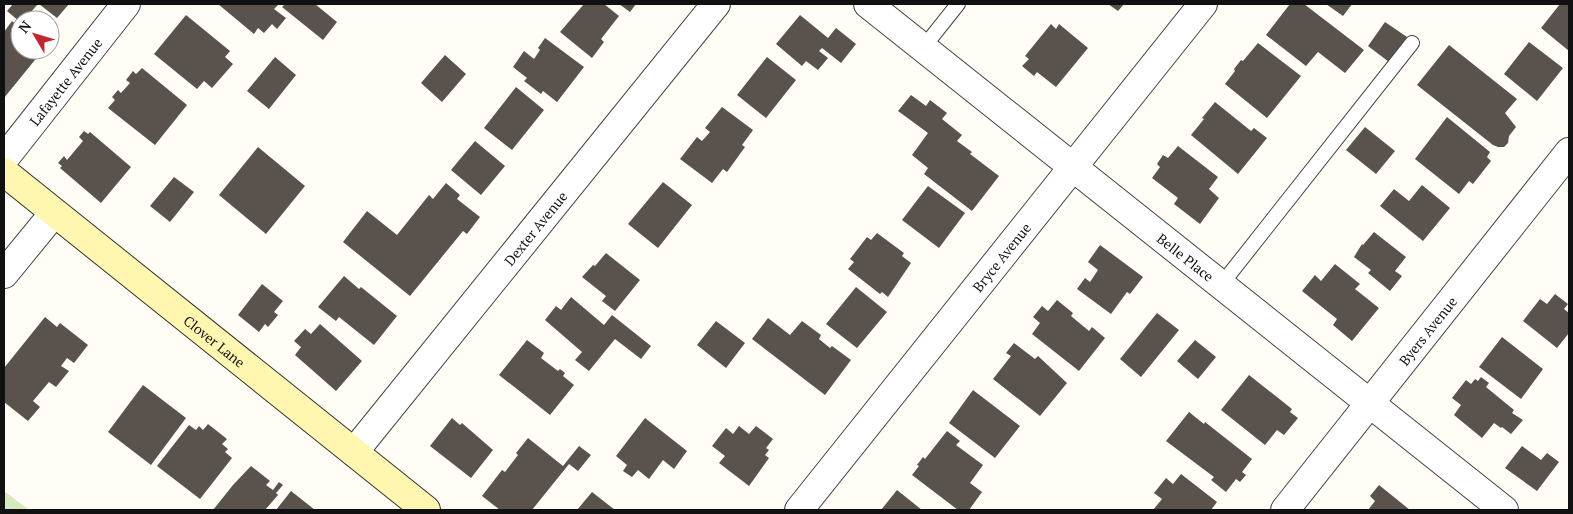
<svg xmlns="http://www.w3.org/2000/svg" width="1573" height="514" font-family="'PT Serif',serif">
  <rect width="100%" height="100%" fill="#fffdf5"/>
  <!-- park -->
  <path fill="#d5ebbd" d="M4,491L29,510H4Z"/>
  <!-- building -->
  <path fill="#5a524d" d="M13,4H38L24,20H20V22L7,11Z
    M39,4H69L57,18Z
    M218,4H279L274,9L286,18L277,29L272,24L264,33L258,28L254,34Z
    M285,4H315L337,22L323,40L282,7Z
    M584,4H604L619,16L601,39L604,42L592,58L560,32Z
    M619,4H636L630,12Z
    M1108,4H1124L1118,11Z
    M1290,4H1304L1364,50L1345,73L1318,52L1306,66L1266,35Z
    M1326,4H1352L1343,16Z
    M1560,4H1569V51L1541,28Z
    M186,15L230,51L225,57L233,64L212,88L204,81L197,89L154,54Z
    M800,15L828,38L836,28L856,44L841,63L822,48L819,51L828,58L818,70L806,61L802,66L776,44Z
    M12,21L20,28V50H43L4,98V32Z
    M1385,22L1407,37L1389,62L1368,46Z
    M1051,24L1056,29L1059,24L1088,48L1056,87L1037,72L1034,76L1022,66L1029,59L1025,56Z
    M545,38L584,67L557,102L543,91L541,94L524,81L527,78L513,67L524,51L534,59L540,50L538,48Z
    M1529,42L1563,68L1537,101L1504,74Z
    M1258,43L1301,76L1267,118L1225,84L1235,71L1234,69L1241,60L1243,61Z
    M1449,45L1517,99L1505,113L1516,127L1509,136L1508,143L1504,147H1498L1493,145L1417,85Z
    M445,55L466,74L442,102L421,83Z
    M275,57L296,75L269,109L247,91Z
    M767,57L796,80L766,118L737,95Z
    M142,68L187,105L155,145L108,108L115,100L112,97L118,90L121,93L130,83L126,80L133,71L136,74Z
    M516,87L544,110L512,150L484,128Z
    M911,95L926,106L930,100L947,113L942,119L962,135L957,141L972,152L970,154L999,176L972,211L924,174L928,168L912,155L928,133L898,111Z
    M1215,102L1251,131L1254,128L1267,138L1238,174L1191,135L1204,119L1202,118Z
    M722,107L753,130L742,145L745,147L727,172L723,169L712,183L680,159L697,137L702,141L710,132L705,128Z
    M1447,117L1490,152L1487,157L1491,161L1473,184L1469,181L1459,194L1415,159Z
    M1365,127L1395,151L1376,174L1346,150Z
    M84,131L88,134L90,132L131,167L101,203L60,168L62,166L58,163L64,156L67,160L83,141L79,137Z
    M475,141L505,166L481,195L451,170Z
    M1178,146L1218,177L1209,189L1219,198L1200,224L1174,204L1178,198L1152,178L1160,167L1157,164L1163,155L1168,158Z
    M258,147L305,186L266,234L219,195Z
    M174,177L194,192L170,222L150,206Z
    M663,182L692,205L658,248L628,224Z
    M446,183L460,195L457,199L480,217L467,234L463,231L410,296L343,242L367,211L397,235L429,195L433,199Z
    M1422,185L1450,208L1423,241L1380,206L1394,189L1409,201Z
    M928,186L965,213L939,248L902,220Z
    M1374,232L1406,257L1395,271L1402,276L1390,291L1368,273L1371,270L1354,257L1362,244L1363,245Z
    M877,233L904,253L902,256L911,263L888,297L882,292L880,294L848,269L854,262L850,259L867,237L871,240Z
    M1100,245L1143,277L1130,294L1127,292L1111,314L1077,289L1085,278L1090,282L1098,270L1088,262Z
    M606,253L640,280L615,311L602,301L606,296L582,277L593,265L595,266Z
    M1335,264L1360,284L1355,289L1379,308L1352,341L1333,325L1337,319L1302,291L1315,275L1321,281Z
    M344,276L359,289L361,287L397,316L374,345L339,317L336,321L318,307Z
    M262,284L283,301L274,312L278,315L268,327L265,324L259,332L238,315Z
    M856,287L887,312L857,348L826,324Z
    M1555,294L1568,304L1564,309L1569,313V333L1557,348L1523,321L1540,299L1547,304Z
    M571,297L604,325L612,315L651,346L641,359L615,339L589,371L575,360L582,352L545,320L556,306L561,310Z
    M1057,300L1073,313L1071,316L1089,331L1092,327L1105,338L1079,371L1032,334L1040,323L1033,317L1042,306L1048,311Z
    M1157,313L1179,330L1141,377L1120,359Z
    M45,317L57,327L60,323L88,345L74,363L67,358L61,366L69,371L56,387L49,382L33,401L40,407L28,421L4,402V368Z
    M768,318L790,335L802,321L821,335L819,339L830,348L832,346L851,360L825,395L752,339Z
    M716,321L745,343L726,368L697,345Z
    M320,324L362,361L336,391L295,355L301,347L294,341L305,329L311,334Z
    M1502,337L1543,369L1521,399L1479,367Z
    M527,340L544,353L541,358L558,371L560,369L565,373L563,376L574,385L550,415L499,375Z
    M1195,340L1216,357L1198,379L1177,361Z
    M1014,343L1035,359L1038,356L1067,383L1040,416L993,379L1011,356L1006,353Z
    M1249,375L1292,409L1290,412L1298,418L1284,435L1277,430L1265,445L1221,410Z
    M1481,377L1489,383L1486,387L1514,410L1512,413L1523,420L1511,434L1502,427L1501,428L1494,423L1482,438L1454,415L1461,405L1452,398L1466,380L1471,384L1475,379L1478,381Z
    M143,385L186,418L151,465L108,432Z
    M973,390L1020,426L995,458L949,423Z
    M1189,412L1204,424L1205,422L1252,459L1242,472L1246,475L1240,482L1236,479L1226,492L1211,480L1214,477L1166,441Z
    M452,418L460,425L462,423L493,450L471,478L430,446Z
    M645,418L687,451L674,469L663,460L649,479L638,470L632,477L623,471L627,465L616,456Z
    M208,424L227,439L222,444L228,449L225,452L232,458L200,499L157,466L189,425L196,430L199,426L203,430Z
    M739,426L749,434L756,426L773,439L766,448L769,450L765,455L769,458L749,486L719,463L725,456L712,446L726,428L733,434Z
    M947,431L960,441L956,445L983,465L970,483L982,492L969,510H958L912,475L919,466L917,465L923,457L925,459Z
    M528,438L563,466L579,446L591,455L578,471L569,464L532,510H500L482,496L502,470L505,472L518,455L516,453Z
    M1522,446L1541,460L1547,453L1559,462L1537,491L1505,468Z
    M251,466L270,481L266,485L273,490L279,482L283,485L276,493L278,495L265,510H213L233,485Z
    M1181,474L1217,502L1211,510H1153L1162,499L1154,493L1166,478L1173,484Z
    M1379,485L1410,510H1368L1375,501L1370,496Z
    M897,490L922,510H881Z
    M291,491L315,510H276Z
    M592,492L615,510H577Z"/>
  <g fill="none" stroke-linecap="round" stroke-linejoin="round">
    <defs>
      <path id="lane" d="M923,48L958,4
        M1221,285L1412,43"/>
      <g id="street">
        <path id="s1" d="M868,4L1504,510"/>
        <path id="s2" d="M4,159L126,4"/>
        <path d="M4,274L54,213"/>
        <path id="s3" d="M354,452L716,4"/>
        <path id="s4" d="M799,510L1203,4"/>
        <path id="s5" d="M1285,510L1569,152"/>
      </g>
      <g id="secondary">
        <path id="s6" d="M4,172L426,510"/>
      </g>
    </defs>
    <!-- lane casing -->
    <use href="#lane" stroke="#444" stroke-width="16"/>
    <!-- street casing -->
    <use href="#street" stroke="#444" stroke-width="30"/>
    <!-- secondary casing -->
    <use href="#secondary" stroke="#333" stroke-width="30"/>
    <!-- lane -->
    <use href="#lane" stroke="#fff" stroke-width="14"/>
    <!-- street -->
    <use href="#street" stroke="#fff" stroke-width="28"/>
    <!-- secondary -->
    <use href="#secondary" stroke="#fff6b0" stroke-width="28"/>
  </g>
  <g text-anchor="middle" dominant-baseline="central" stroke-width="5" stroke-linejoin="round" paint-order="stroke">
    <!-- street labels -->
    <g font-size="14" fill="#111" stroke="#fff">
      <text stroke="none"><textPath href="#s2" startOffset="99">Lafayette Avenue</textPath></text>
      <text stroke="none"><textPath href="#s3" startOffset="288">Dexter Avenue</textPath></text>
      <text stroke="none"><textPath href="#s4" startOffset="324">Bryce Avenue</textPath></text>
      <text stroke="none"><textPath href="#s1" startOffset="406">Belle Place</textPath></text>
      <text stroke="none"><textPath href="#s5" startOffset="229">Byers Avenue</textPath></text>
      <text stroke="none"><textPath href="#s6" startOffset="270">Clover Lane</textPath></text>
    </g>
  </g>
  <!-- border -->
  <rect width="1573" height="514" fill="none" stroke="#111111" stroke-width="10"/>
  <!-- north arrow -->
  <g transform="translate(35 35) rotate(308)"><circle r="24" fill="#ffffff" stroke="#a0a0a0"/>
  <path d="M0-4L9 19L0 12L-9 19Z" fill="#c4262e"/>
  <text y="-8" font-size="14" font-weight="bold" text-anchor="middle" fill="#111111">N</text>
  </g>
</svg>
